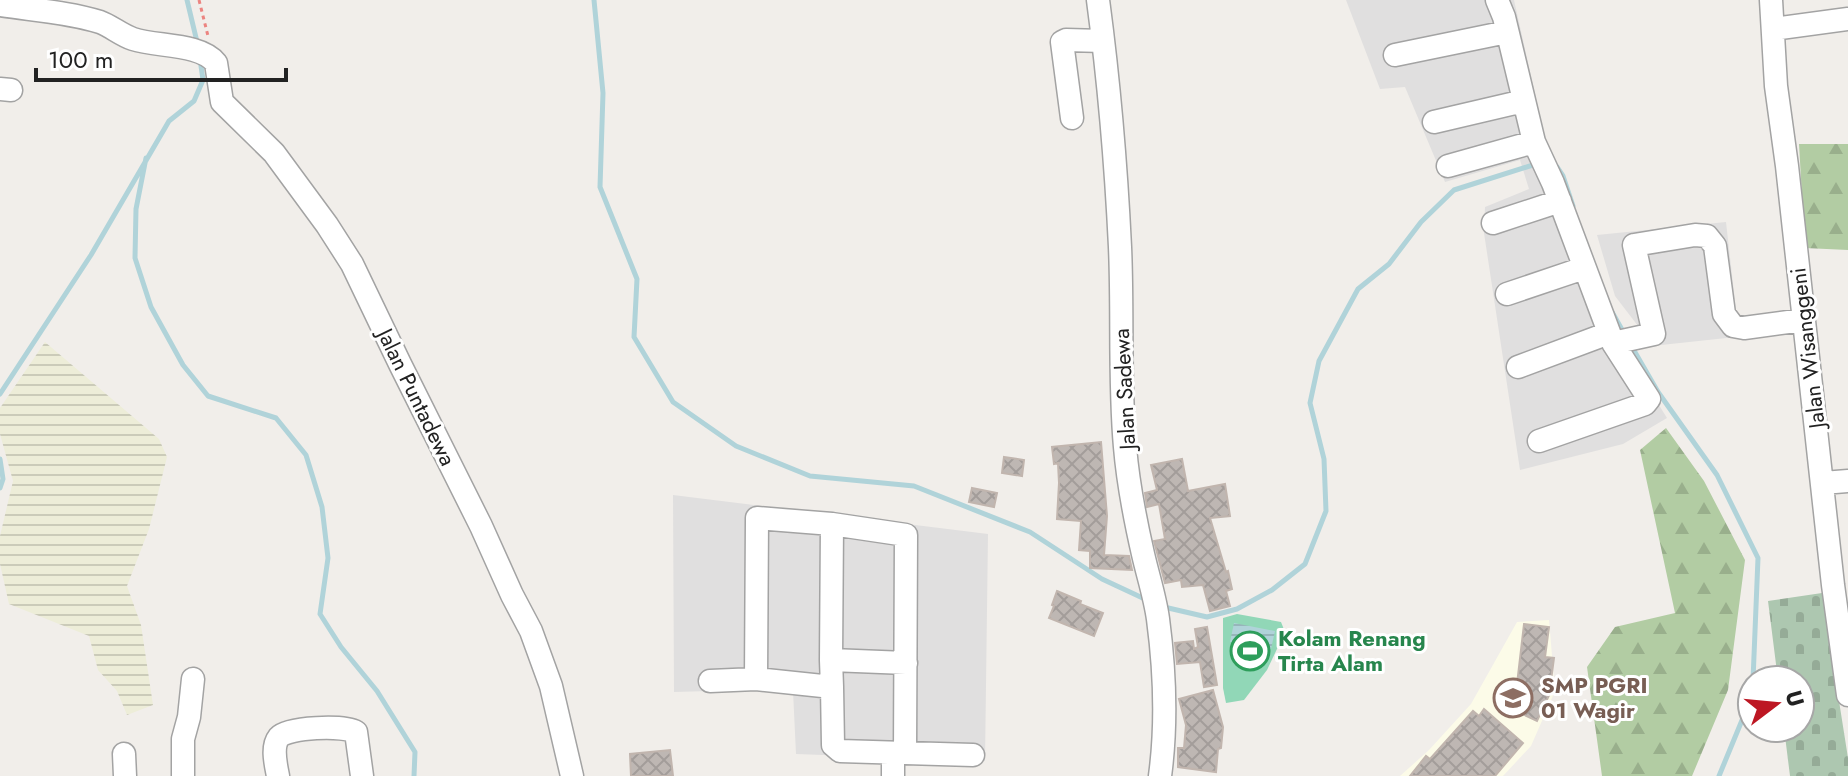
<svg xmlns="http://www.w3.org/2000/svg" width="1848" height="776" font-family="Jost,sans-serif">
  <defs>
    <pattern id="farmland-rules" width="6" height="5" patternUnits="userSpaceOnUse" patternTransform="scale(2)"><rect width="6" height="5" fill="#ededd8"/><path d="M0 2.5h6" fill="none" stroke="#cbcbb9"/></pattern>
    <pattern id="forest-firs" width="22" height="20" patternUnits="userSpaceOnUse" patternTransform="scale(2)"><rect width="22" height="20" fill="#b2cca3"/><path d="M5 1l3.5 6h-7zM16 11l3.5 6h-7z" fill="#99af8c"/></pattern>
    <pattern id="cemetery-stones" width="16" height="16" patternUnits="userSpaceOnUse" patternTransform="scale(2)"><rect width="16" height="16" fill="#adc7b0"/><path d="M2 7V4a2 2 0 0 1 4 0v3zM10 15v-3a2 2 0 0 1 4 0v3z" fill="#95ab97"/></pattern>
    <pattern id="water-rules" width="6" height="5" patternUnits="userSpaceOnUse" patternTransform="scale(2)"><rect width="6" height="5" fill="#b0d3d9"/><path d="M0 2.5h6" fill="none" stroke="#97b5ba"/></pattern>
    <pattern id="building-cross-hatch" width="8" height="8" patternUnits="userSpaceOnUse" patternTransform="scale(2)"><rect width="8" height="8" fill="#beb7b3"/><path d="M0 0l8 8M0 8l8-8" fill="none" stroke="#a39d9a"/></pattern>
  </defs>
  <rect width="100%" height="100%" fill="#f1eeea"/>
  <!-- residential -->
  <path fill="#e0dfdf" d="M1346,0H1514L1542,125L1539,138L1617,333L1638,326L1615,296L1597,235L1726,222L1737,319L1791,331L1624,349L1667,418L1623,444L1520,470L1484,233L1485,207L1529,189L1520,160L1445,182L1405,87L1380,89Z
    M673,495L988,534L985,761L796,754L793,691L785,689L674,692Z"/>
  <!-- education -->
  <path fill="#fcfbe8" d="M1549,620L1555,691L1531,746L1503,776H1400L1429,750L1471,704L1517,622Z"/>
  <!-- farmland -->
  <path fill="url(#farmland-rules)" d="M45,342L159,439L167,457L149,529L127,586L141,625L153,705L127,715L117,691L98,670L89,636L9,604L0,564V536L13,481L0,434V408Z"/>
  <!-- forest -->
  <path fill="url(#forest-firs)" d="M1799,144H1848V250L1805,248Z
    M1666,428L1704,481L1745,560L1728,690L1692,776H1602L1587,667L1615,627L1675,613L1640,450Z"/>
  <!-- cemetery -->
  <path fill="url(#cemetery-stones)" d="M1822,593L1848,758V776H1790L1784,728H1800V680H1778L1768,601Z"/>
  <!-- pitch -->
  <path fill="#91d7b7" d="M1237,614L1281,622L1285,632L1267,670L1244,700L1226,703L1223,688V618Z"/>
  <!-- water -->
  <path fill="url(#water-rules)" d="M1234,623L1275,631L1271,649L1230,642Z"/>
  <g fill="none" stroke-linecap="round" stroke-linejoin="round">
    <!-- stream -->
    <path stroke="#b0d3d9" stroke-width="5" d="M187,0L198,46
      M594,0L603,93L600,187L637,279L634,337L673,402L736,446L810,476L914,486L1030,532L1102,579L1147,600
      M146,158L136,209L135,258L151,307L183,365L208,396L276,418L306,455L322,507L328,558L320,614L341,647L377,691L415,752L414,776
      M1557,167L1563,176L1573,206
      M1612,312L1625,335
      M1632,347L1658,392L1717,475L1758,558L1753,680
      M0,394L91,255L169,121L194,101L203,80L200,59
      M0,459L3,479L0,488
      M1164,607L1207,617L1237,609L1272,590L1305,564L1326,511L1324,459L1310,403L1319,361L1358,289L1389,264L1421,222L1454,190L1539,163
      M1719,776L1752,696"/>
  </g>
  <!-- building -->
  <path fill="url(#building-cross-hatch)" stroke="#c1b5ae" stroke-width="2" d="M1101,442L1107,516L1104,555L1129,556L1132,570L1090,568V551L1079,550L1081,521L1057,519L1059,483L1058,463L1054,464L1052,447Z
    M1004,457L1024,460L1022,476L1002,473Z
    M1182,459L1188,491L1225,484L1230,516L1210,518L1226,572L1228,571L1232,589L1226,591L1230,606L1210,611L1203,585L1182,587L1181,580L1165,583L1154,541L1165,539L1159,504L1147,507L1145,493L1157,490L1151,465Z
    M972,488L997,493L994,507L969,502Z
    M1057,591L1081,601L1080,604L1103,613L1094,636L1049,618L1054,606L1052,605Z
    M1524,624L1549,627L1545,657L1554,658L1550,688L1552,689L1537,721L1514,710Z
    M1207,627L1217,685L1204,687L1200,662L1177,664L1175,643L1193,641L1194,649L1198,647L1195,629Z
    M1213,690L1223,727L1221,748L1218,749L1216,772L1178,767V748H1184L1186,725L1179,699Z
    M1484,709L1523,743L1495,776H1410L1426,756L1430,759L1473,711L1479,716Z
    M670,750L673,776H631L630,754Z"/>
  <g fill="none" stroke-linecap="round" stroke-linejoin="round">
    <defs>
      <path id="minor" d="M1098,0C1109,82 1116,164 1120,247C1123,314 1119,380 1125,447C1128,483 1135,519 1143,554C1148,576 1155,597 1158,619C1165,672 1167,724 1160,776
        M1497,0L1504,17L1534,142L1553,183L1613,343L1654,334L1634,245L1695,235L1707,236L1715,246L1724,314L1733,326L1744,328L1803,320
        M1771,0L1776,86L1787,166L1833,585L1848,695
        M0,5C33,10 68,12 100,22C111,26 121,35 133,39C157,47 200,43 216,63L222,102L274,153L327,225L352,264L400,364L481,526L512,595L531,631L551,686L572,776
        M1774,29L1848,19
        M1395,55L1507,32
        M0,89L11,90
        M1072,118L1062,42L1066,40L1103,41
        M1434,122L1524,101
        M1448,166L1534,142
        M1493,223L1560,201
        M1507,294L1584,268
        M1518,367L1609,333
        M1539,441L1645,404L1649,399L1613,343
        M1823,483L1848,481
        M831,660L832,524L906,535L905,753L840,751L833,745L832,687
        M756,679L757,518L832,524
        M710,681L756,679L832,687L831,660L906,663
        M893,753V776
        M905,753L973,755
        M124,754L125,776
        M183,776V739L189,717L193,679
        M278,776C276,765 271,747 279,737C288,727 344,725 356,732L362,776"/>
    </defs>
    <!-- minor casing -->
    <use href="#minor" stroke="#a3a3a3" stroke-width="25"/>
    <!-- path -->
    <path stroke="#ec8480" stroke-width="3" stroke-dasharray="4 4" stroke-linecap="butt" d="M199,0L208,36"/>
    <!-- minor -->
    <use href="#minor" stroke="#fff" stroke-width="22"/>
  </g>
  <!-- icons -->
  <defs>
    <symbol id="stadium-ring" viewBox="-11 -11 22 22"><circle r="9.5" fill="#fff" stroke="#2e9e5b" stroke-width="1.5"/><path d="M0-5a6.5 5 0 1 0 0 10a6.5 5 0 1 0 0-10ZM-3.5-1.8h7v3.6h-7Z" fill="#2e9e5b"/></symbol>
    <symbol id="school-ring" viewBox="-11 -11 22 22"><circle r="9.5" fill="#fff" stroke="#8d6e63" stroke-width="1.5"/><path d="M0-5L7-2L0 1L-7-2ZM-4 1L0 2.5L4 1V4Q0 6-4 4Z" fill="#8d6e63"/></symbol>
  </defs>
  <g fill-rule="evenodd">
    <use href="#stadium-ring" x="1228" y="629" width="44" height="44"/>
    <use href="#school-ring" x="1491" y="676" width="44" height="44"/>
  </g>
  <g text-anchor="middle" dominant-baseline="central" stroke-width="6" stroke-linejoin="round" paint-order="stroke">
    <!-- street labels -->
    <g font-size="22" fill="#222" stroke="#fff">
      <text transform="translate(1807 348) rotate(-97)">Jalan Wisanggeni</text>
      <text transform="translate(1124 389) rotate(-93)">Jalan Sadewa</text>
      <text transform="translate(417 397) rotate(64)">Jalan Puntadewa</text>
    </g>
    <!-- leisure labels -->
    <g font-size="22" font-weight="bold" fill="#27864d" stroke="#fff" text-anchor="start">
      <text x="1278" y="638">Kolam Renang<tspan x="1278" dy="25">Tirta Alam</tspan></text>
    </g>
    <!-- education labels -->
    <g font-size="22" font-weight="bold" fill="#785e54" stroke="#fff" text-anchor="start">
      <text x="1541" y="685">SMP PGRI<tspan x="1541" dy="25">01 Wagir</tspan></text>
    </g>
  </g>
  <!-- north arrow -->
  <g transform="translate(1776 704) rotate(74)"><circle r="38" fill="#ffffff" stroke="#a7a7a7" stroke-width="2"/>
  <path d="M0-6L14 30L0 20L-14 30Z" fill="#bd1723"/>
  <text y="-12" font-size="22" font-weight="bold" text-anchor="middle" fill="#222222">U</text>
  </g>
  <!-- scale -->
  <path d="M36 68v12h250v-12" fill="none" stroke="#222222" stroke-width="4"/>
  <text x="48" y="68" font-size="24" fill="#222222" stroke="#ffffff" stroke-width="6" paint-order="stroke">100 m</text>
</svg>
